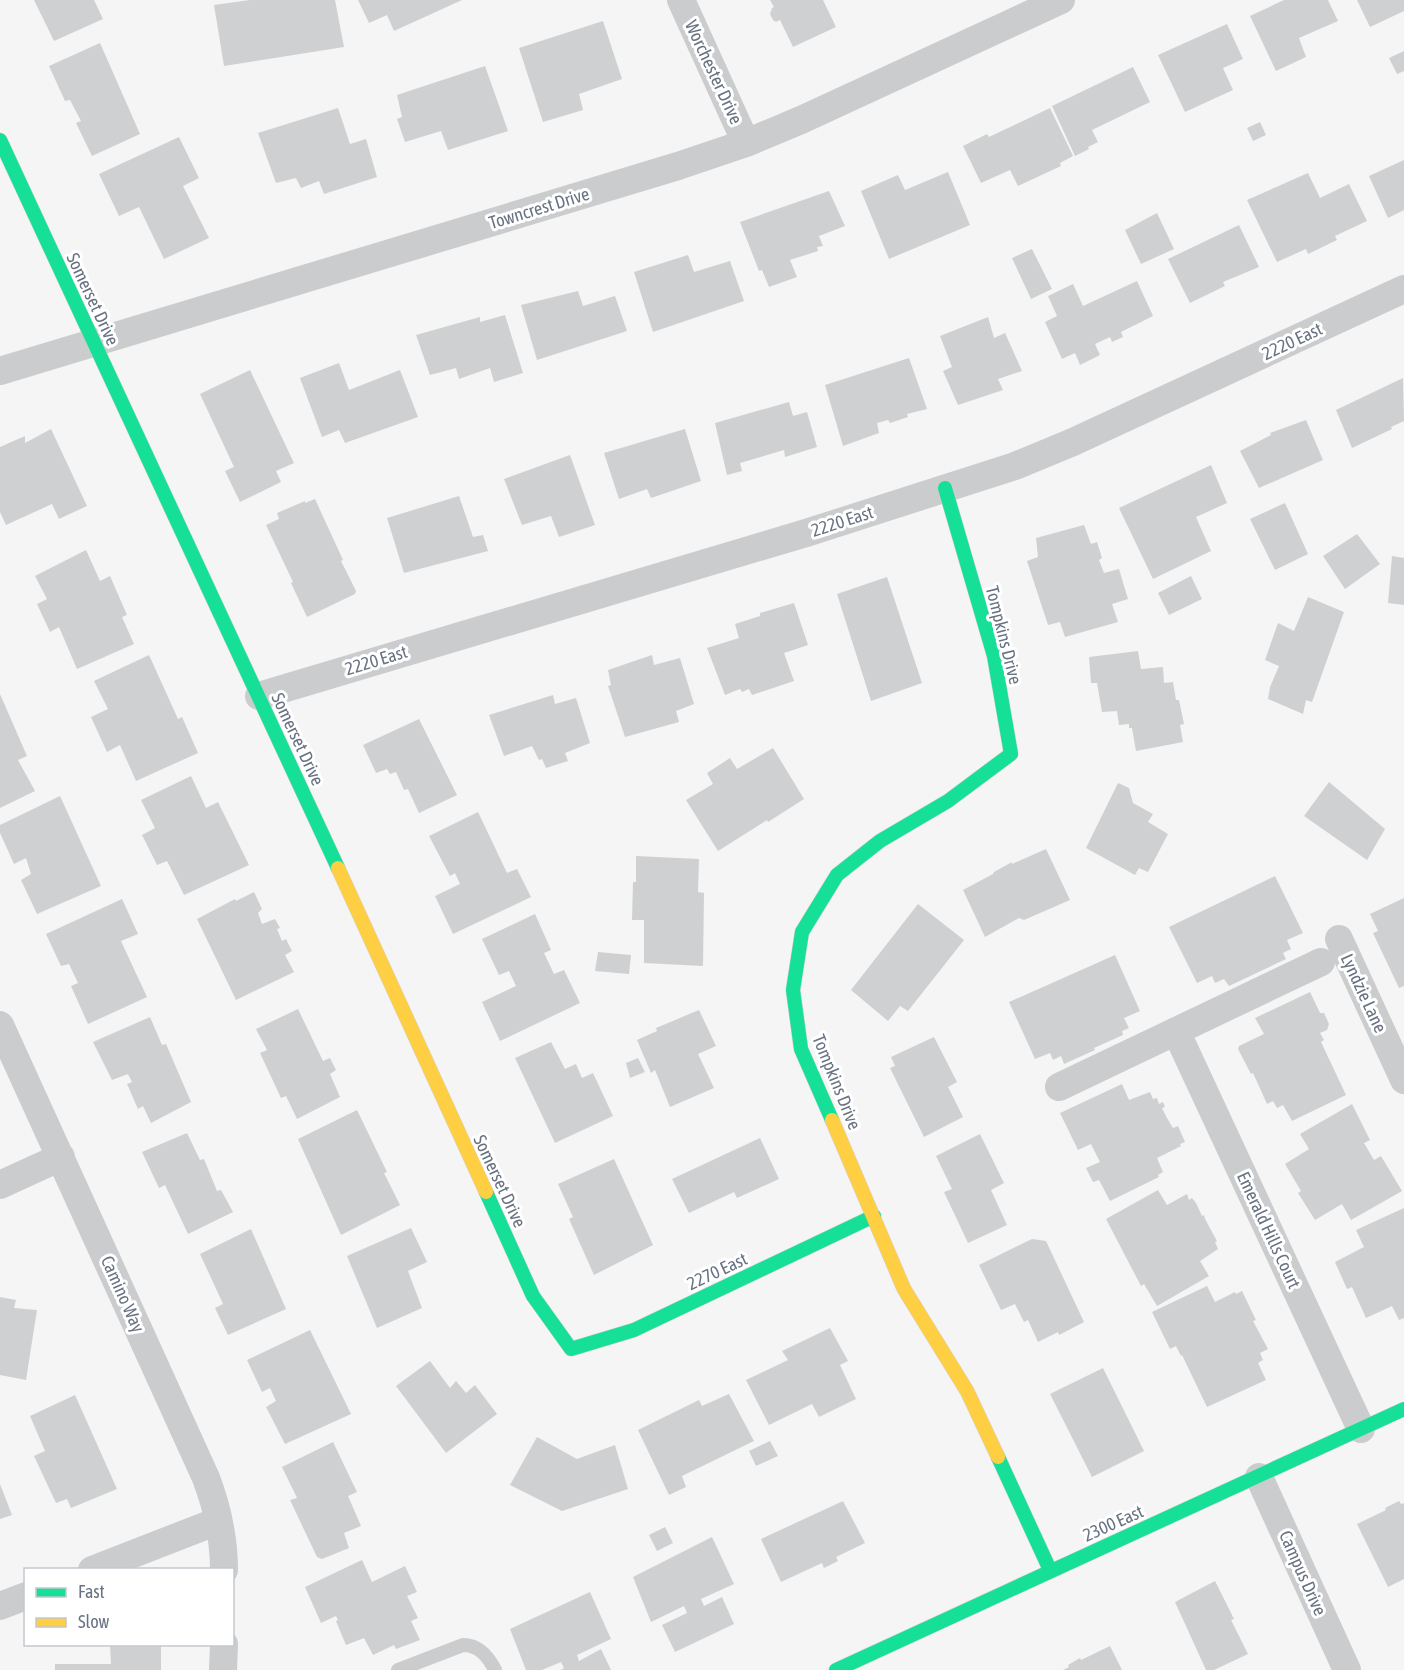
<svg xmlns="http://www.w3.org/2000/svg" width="1404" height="1670" font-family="'Asap Condensed',sans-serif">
  <rect width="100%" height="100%" fill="#f5f5f5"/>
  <!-- building -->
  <path fill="#cfd0d1" d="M34,0H94L103,19L54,41Z
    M250,0H335L344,47L224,66L214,5Z
    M358,0H462L394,31L387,15L369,23Z
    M770,0H823L836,27L793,47L780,20L776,22L773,20L770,14L772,8L774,7Z
    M1284,0H1328L1338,21L1299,38L1306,57L1276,71L1250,16Z
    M1357,0H1404V11L1370,27Z
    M603,21L622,79L579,94L583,110L543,122L519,48Z
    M1227,24L1243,59L1223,68L1233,90L1185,112L1158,55Z
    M100,43L140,134L92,156L76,123L81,121L70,100L65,101L49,66Z
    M1404,51V71L1397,74L1389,58Z
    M485,66L508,131L448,150L441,131L405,142L397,119L402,117L397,95Z
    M1133,67L1150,102L1092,130L1098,142L1088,147L1089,149L1075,156L1052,106Z
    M338,108L350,144L366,139L377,177L324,194L319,181L301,188L296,178L276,183L258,133Z
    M1050,108L1073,156L1060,163L1061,166L1018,186L1010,170L981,183L963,146L987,134L989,137Z
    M1260,122L1266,135L1253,141L1247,128Z
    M179,137L199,178L183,186L209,238L164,259L139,207L119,216L99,174Z
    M1404,160V210L1388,218L1369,176Z
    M948,172L970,225L889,259L861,191L898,175L905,190Z
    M1308,173L1320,198L1349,184L1367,221L1335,236L1337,240L1308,254L1306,249L1277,262L1247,200Z
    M829,191L845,226L819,236L823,246L817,247L818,251L790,260L797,277L769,287L762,270L759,271L740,222Z
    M1157,213L1174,249L1141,264L1125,230Z
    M1239,225L1259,267L1223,282L1225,286L1190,303L1168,259Z
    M1032,249L1052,289L1031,299L1012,258Z
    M688,255L694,272L730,261L744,301L653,332L634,272Z
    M1137,281L1153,316L1121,332L1123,337L1112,342L1110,337L1095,344L1100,355L1080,365L1075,353L1062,359L1045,322L1057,316L1048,296L1073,284L1083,306Z
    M578,291L583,306L615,296L627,331L537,360L521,305Z
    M505,315L523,373L494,382L490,368L459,379L456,368L430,375L416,335L480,317V322Z
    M988,317L994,338L1005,333L1022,371L998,379L1003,390L958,405L943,371L952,367L940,336Z
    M909,358L927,409L907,414L908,417L890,423L888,420L877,423L879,433L843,446L825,385Z
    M339,363L349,390L400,370L418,417L345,443L339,430L322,437L300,378Z
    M250,370L294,463L276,471L281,482L240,502L225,471L234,467L200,394Z
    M1403,378L1404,421L1391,427L1392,429L1352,448L1336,410Z
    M789,402L793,416L807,412L817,447L785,457L784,450L740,463L742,471L727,475L715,423Z
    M1306,420L1323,460L1259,488L1240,451L1271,435L1270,433Z
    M51,429L87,506L59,519L52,504L6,525L0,512V447L25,436V443Z
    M685,429L701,481L651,498L647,489L619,499L604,453Z
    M570,455L595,525L559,537L551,516L522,525L504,479Z
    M1211,465L1227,503L1196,517L1211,551L1153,579L1119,508Z
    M459,496L473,537L483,535L488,551L404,573L387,518Z
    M315,499L343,560L341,561L356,591L355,594L307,617L291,583L293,582L266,525L279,519L277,513L305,501V503Z
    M1285,503L1308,554L1275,570L1250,519Z
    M1084,525L1091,544L1097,542L1102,558L1099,560L1104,573L1119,569L1128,599L1112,604L1118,622L1065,637L1060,622L1048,625L1027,561L1038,557L1036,538Z
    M1357,534L1380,564L1345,589L1323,556Z
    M86,550L100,581L110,576L127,615L122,617L134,644L77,669L59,627L50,632L37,604L47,599L35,576Z
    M1392,556L1404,558V605L1388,603Z
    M1191,576L1202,599L1169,615L1158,593Z
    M887,577L922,683L871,701L837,594Z
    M1308,597L1344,612L1312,702L1306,700L1303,714L1268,699L1270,687L1279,666L1265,660L1278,623L1294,631Z
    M794,603L808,645L784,653L794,681L752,695L749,689L742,692L740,689L725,695L707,648L739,638L735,624L760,616V613Z
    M1138,651L1141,669L1163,667L1164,683L1173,682L1176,700H1179L1184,724L1180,725L1183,742L1136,751L1132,728H1129V724L1119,725L1117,711L1102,712L1097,683H1091L1089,657Z
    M149,655L178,719L182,717L198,753L136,781L120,745L107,752L91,717L108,709L94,681Z
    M652,655L654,665L680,658L694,704L676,711L679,722L625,737L608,686L611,685L608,670Z
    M0,694L27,756L18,760L35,791L0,808Z
    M553,695L555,704L576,698L590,743L565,753L568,761L546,768L542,759L539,760L532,746L504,756L489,715Z
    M419,719L457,795L419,813L408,789L404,790L396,772L390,774L387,769L376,773L363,745Z
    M773,748L804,799L768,822L767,820L718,851L686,800L713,784L707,773L730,758L737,769Z
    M191,776L206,808L218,802L249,865L184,895L167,861L157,865L142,835L155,828L141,800Z
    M1329,782L1385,829L1367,860L1304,816Z
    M1118,783L1129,788L1133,803L1153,814L1148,822L1168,834L1148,872L1139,868L1135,875L1086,848Z
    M60,796L101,886L37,914L21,880L31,874L26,858L14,864L0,833V825Z
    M478,812L507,873L517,869L531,897L453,934L435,896L460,884L455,873L450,876L429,836Z
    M1046,849L1070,900L1024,920L1019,918L985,937L963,890L993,874L994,872L1012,862V864Z
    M636,856L699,859L698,892L704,893L703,966L644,963V920H632L633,882H636Z
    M1275,876L1303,933L1287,940L1291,949L1283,953L1286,959L1229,986L1224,979L1215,983L1212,976L1197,983L1169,927Z
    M254,892L262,909L258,913L262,924L275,919L280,928L277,929L282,941L286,939L292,951L285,955L294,972L236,1000L197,919L235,899L236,901Z
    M1404,898V986L1399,988L1373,933L1378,931L1370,914Z
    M122,899L138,934L121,941L147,997L88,1024L71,986L78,983L69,964L61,966L46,934Z
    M918,904L964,940L908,1011L900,1006L888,1021L851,990Z
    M535,914L551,950L544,953L554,974L564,970L580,1003L500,1041L482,1002L516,986L509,971L499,975L482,939Z
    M598,952L631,955L629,974L595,971Z
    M1115,955L1140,1011L1124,1018L1129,1028L1122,1031L1123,1035L1094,1048L1095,1050L1064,1064L1061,1056L1053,1060L1050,1053L1035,1059L1009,1002Z
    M1310,992L1320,1013H1324L1329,1024L1327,1030L1320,1033L1324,1040L1321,1042L1346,1095L1292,1121L1283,1105L1277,1108L1273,1101L1267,1104L1253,1073L1251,1074L1238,1049L1239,1046L1264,1034L1255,1018Z
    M298,1009L323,1061L330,1058L336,1070L330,1074L340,1097L297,1119L286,1096L281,1098L260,1053L267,1050L256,1029Z
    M699,1010L716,1046L698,1054L714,1088L670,1107L655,1070L651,1073L637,1040L657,1031L656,1028Z
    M150,1017L162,1045L166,1044L191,1102L151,1123L143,1106L138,1109L127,1084L132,1082L128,1074L112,1080L93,1042Z
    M934,1037L957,1082L948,1087L963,1117L924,1137L890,1068L895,1066L891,1057Z
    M551,1042L565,1069L576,1064L582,1078L593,1073L613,1116L555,1143L515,1058Z
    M638,1058L645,1072L630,1078L626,1063Z
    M1122,1084L1129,1100L1150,1092L1153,1099L1157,1098L1159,1104L1163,1102L1165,1107L1162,1108L1167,1118L1173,1128L1178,1126L1185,1142L1180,1144L1181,1146L1157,1158L1163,1172L1158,1175L1159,1177L1110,1201L1099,1180L1093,1182L1086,1168L1100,1162L1091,1144L1078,1150L1060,1113Z
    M1352,1104L1370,1140L1364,1143L1374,1160L1381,1156L1402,1191L1351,1220L1342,1204L1315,1220L1298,1193L1301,1191L1285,1164L1309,1149L1300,1134Z
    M357,1110L387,1172L384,1173L400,1205L341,1235L298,1139Z
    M187,1133L200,1160L204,1159L217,1191L221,1190L233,1212L188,1234L165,1185L159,1188L142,1152Z
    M980,1134L1004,1183L991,1190L1007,1225L968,1243L944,1192L952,1189L936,1156Z
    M760,1138L779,1179L737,1198L734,1192L689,1213L672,1179Z
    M614,1159L653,1245L594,1275L569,1219L573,1217L558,1184Z
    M1158,1190L1167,1205L1187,1194L1189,1200L1192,1198L1196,1203L1202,1216L1204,1215L1205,1219L1217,1241L1215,1242L1218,1249L1200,1261L1209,1276L1157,1306L1144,1284L1141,1286L1106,1219Z
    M1404,1208V1318L1399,1320L1392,1306L1366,1318L1352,1287L1347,1289L1335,1262L1364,1247L1356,1230Z
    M411,1228L427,1262L408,1271L422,1308L377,1328L347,1256Z
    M251,1229L286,1309L228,1335L215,1308L223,1304L200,1254Z
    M1032,1239L1046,1241L1084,1322L1059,1335L1058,1332L1038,1342L1028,1320L1024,1322L1015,1304L1001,1310L979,1265Z
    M1207,1286L1215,1302L1235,1292L1236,1294L1242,1291L1256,1320L1253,1321L1268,1349L1260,1353L1263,1360L1258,1363L1266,1380L1207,1407L1182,1355L1181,1356L1176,1346L1170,1349L1152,1312Z
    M0,1297L16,1300L14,1308L37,1310L26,1380L0,1375Z
    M830,1328L848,1361L840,1365L856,1399L819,1417L812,1404L769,1425L746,1380L788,1360L782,1351Z
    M310,1330L351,1414L285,1444L266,1407L276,1401L270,1388L262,1392L247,1360Z
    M430,1361L450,1388L456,1381L466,1393L475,1385L497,1414L446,1453L396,1386Z
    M1103,1368L1144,1451L1092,1477L1050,1394Z
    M729,1394L754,1441L682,1476L686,1487L669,1495L638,1430L699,1400L702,1406Z
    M75,1395L117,1489L71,1508L67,1499L56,1503L34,1456L45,1451L30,1416Z
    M537,1437L577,1459L615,1445L628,1489L562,1511L510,1485Z
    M770,1441L778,1456L756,1466L749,1451Z
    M333,1442L357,1492L348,1496L361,1526L344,1533L349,1548L322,1559L317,1557L290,1500L297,1498L282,1467Z
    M0,1484L12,1515L0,1519Z
    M843,1501L865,1543L836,1557L838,1561L824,1568L822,1563L781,1582L761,1539Z
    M1399,1501L1401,1504L1404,1503V1579L1388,1587L1357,1524L1386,1510L1385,1508Z
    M665,1527L673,1543L657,1551L649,1535Z
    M712,1537L734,1584L701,1599L704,1606L722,1597L734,1624L675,1652L662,1625L687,1613L684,1606L651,1622L633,1577Z
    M362,1560L372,1582L405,1566L417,1592L407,1596L418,1618L411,1621L420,1640L396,1649L394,1645L373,1655L364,1638L346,1645L336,1621L338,1620L336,1616L321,1623L305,1587Z
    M1215,1581L1234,1619L1231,1620L1248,1654L1214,1670H1206L1175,1602Z
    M590,1592L611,1639L577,1655L579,1661L601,1649L611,1670H561L564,1668L561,1662L542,1670H526L510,1629Z
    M110,1644H161V1670H55V1664H111Z
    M1110,1646L1122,1670H1063L1069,1667L1068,1665L1080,1658L1081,1660Z"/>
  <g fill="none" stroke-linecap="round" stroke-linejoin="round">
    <defs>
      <path id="fast" d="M0,140L338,868
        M832,1120L801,1049L793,990L802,932L837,875L880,841L948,801L1011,754L994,656L945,488
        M486,1192L533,1296L571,1349L634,1330L874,1216
        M998,1457L1050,1570
        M836,1670L1404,1409"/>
      <path id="slow" d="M338,868L486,1192
        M832,1120L904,1289L967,1391L998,1457"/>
    </defs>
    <!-- fast casing -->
    <use href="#fast" stroke="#d1d2d3" stroke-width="15"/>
    <!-- slow casing -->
    <use href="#slow" stroke="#d1d2d3" stroke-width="15"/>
    <!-- lane -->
    <path stroke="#cbccce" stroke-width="14" d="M398,1670L463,1645C479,1645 488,1656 495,1670"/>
    <!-- street -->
    <path stroke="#cbccce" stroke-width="28" d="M681,0L746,143
      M0,371L678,166L746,143L801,120L1061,0
      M259,696L806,533L1015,466L1073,442L1404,289
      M1339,939L1404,1080
      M0,1025L206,1478C217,1507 224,1538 224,1570
      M1176,1031L1361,1429
      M1059,1087L1321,962
      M0,1185L61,1157
      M1259,1477L1347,1670
      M92,1570L218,1521
      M0,1606L26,1596
      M223,1670L224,1644"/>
    <!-- fast -->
    <use href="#fast" stroke="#16e098" stroke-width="14"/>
    <!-- slow -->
    <use href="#slow" stroke="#ffcf43" stroke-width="14"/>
  </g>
  <g text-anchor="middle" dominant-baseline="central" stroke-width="6" stroke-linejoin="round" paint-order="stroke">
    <!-- street labels -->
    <g font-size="18" fill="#687282" stroke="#fff">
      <text transform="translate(714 72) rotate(65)">Worchester Drive</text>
      <text transform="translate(539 208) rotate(-17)">Towncrest Drive</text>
      <text transform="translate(93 299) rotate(65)">Somerset Drive</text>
      <text transform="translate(1292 341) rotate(-25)">2220 East</text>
      <text transform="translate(842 521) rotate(-18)">2220 East</text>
      <text transform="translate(1004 635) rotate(76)">Tompkins Drive</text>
      <text transform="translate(376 660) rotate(-17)">2220 East</text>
      <text transform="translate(298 739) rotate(65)">Somerset Drive</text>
      <text transform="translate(1364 993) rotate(65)">Lyndzie Lane</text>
      <text transform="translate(837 1082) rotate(68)">Tompkins Drive</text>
      <text transform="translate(500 1181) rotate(65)">Somerset Drive</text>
      <text transform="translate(1269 1230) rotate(65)">Emerald Hills Court</text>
      <text transform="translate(717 1271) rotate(-25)">2270 East</text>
      <text transform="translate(123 1294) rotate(66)">Camino Way</text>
      <text transform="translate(1113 1523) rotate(-24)">2300 East</text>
      <text transform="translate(1303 1573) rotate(66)">Campus Drive</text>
    </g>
  </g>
  <!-- legend -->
  <rect x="24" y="1568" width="210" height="78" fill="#ffffff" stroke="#c3c7cd" stroke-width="1.5"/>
  <rect x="36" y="1588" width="30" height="9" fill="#16e098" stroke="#c3c7cd" stroke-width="1.5"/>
  <text x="78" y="1598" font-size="18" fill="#687282">Fast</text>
  <rect x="36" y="1618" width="30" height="9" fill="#ffcf43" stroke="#c3c7cd" stroke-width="1.5"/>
  <text x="78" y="1628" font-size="18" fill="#687282">Slow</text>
</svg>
